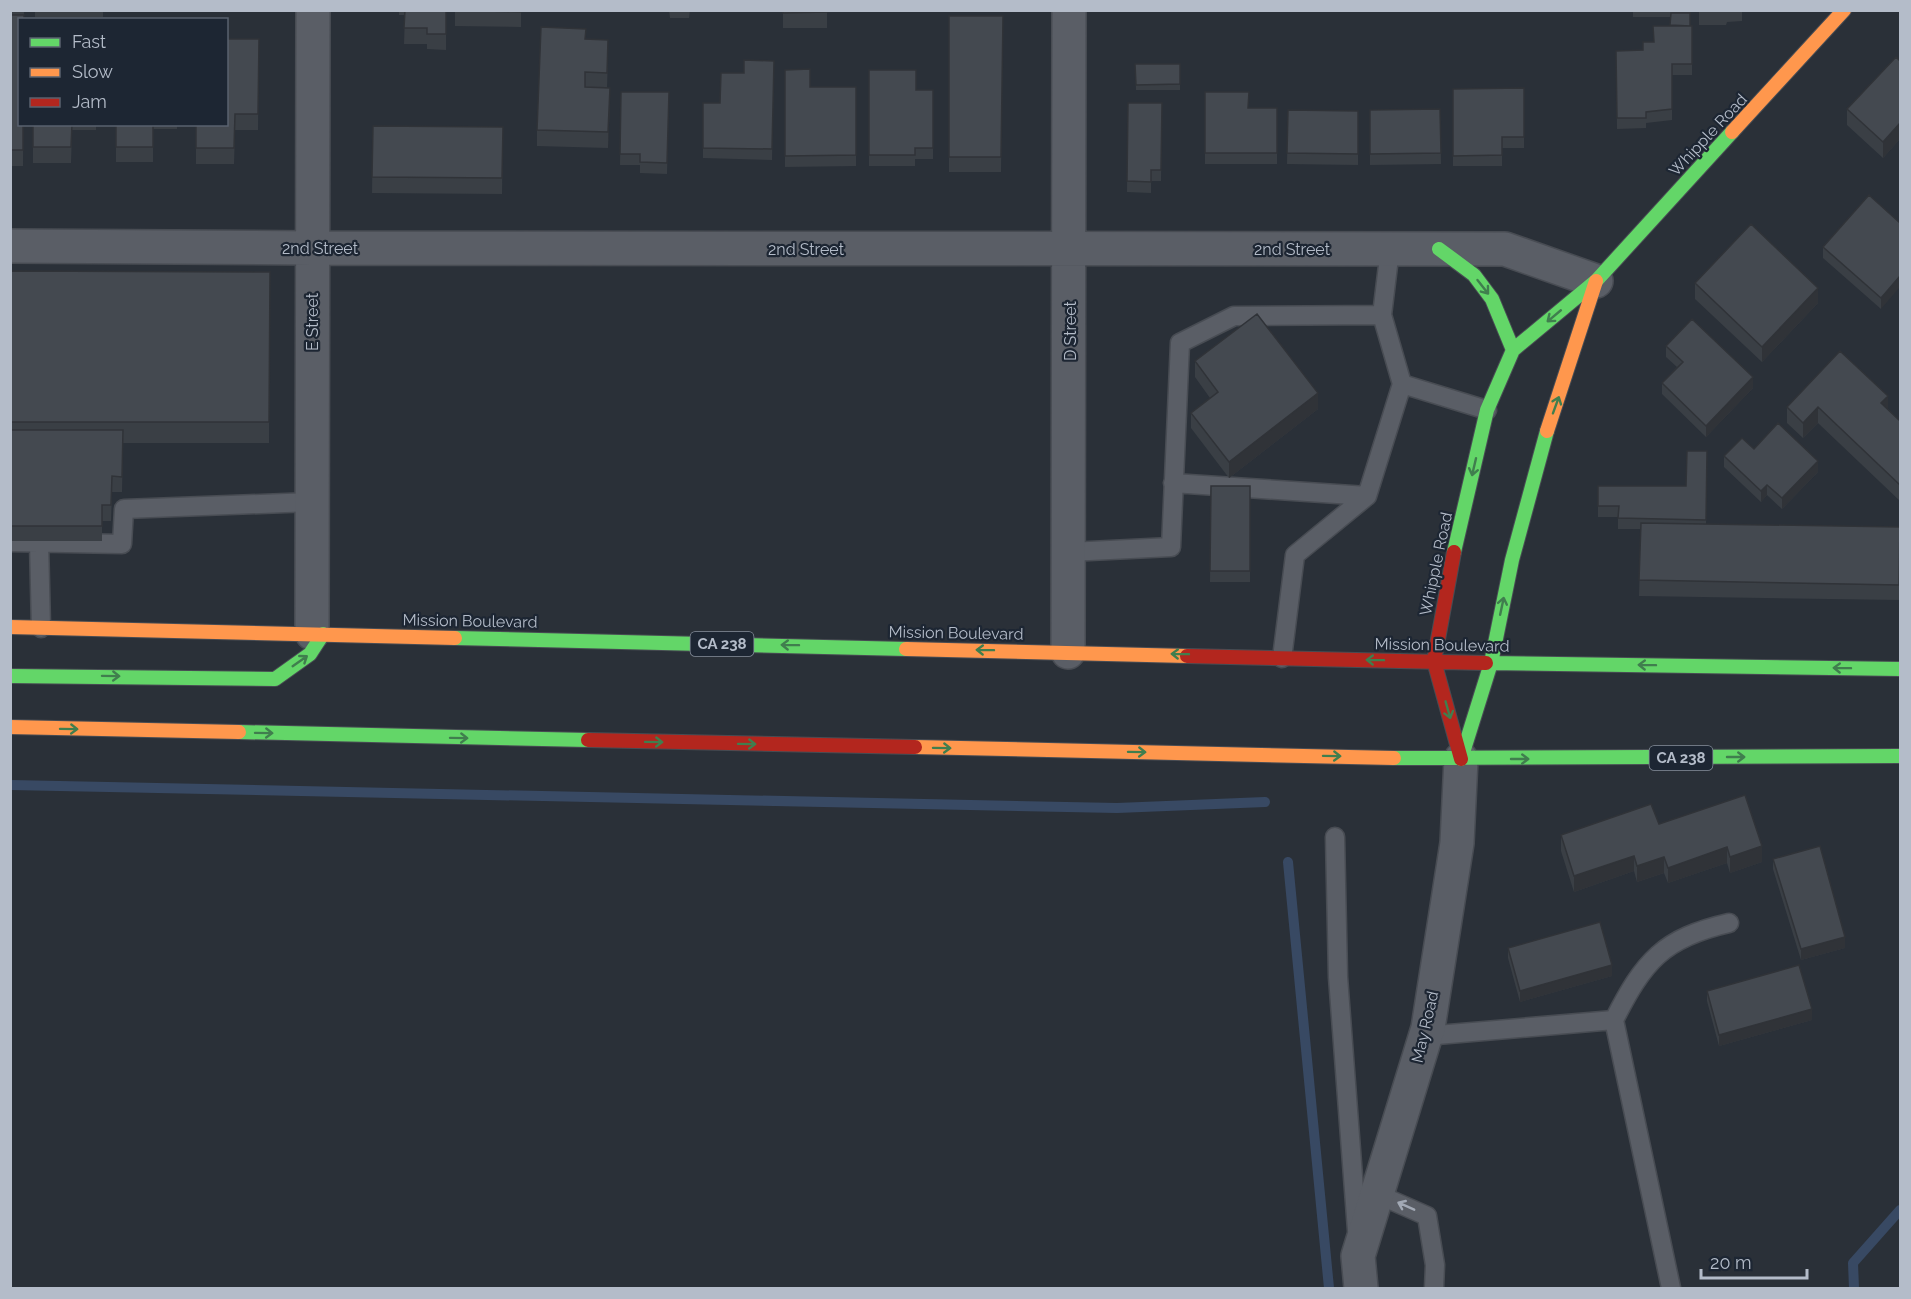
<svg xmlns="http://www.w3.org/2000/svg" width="1911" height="1299" font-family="Raleway,sans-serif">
  <rect width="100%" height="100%" fill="#2a3038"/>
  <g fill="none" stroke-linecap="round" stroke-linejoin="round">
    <!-- stream -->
    <path stroke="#384963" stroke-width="10" d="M10,785L1117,808L1265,802
      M1288,862L1329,1288
      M1854,1288L1853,1263L1900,1210"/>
    <defs>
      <path id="lane" d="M1390,249L1382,315L1402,384
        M1173,483L1367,496
        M10,542L122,544L124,509L312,502
        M39,542L41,628
        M1069,552L1171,547L1180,343L1234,316L1382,315
        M1282,658L1295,555L1367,496L1402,384L1487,410
        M1335,837L1338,977L1357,1230
        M1614,1020C1644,961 1663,938 1729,923
        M1425,1036L1614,1020L1671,1288
        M1377,1194L1427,1216L1435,1265L1434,1288"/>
      <path id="street" d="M10,246L313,248L1505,249L1596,281
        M312,633L313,10
        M1068,652L1069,10
        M1361,1288L1358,1256L1428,1028L1457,843L1461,759"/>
      <path id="fast" d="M1439,249L1474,275L1492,299L1513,350
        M1454,552L1487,410L1513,350L1596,281L1732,132
        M455,638L906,649
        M1486,663L1900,669
        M10,676L275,679L310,654L323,634
        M239,732L588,740
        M1394,758L1900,756
        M1461,759L1491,663L1512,560L1547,431"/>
      <path id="slow" d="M1732,132L1844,10
        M1547,431L1596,281
        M10,627L455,638
        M906,649L1187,656
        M10,727L239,732
        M915,747L1394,758"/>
      <path id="jam" d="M1454,552L1434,661L1461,759
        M1187,656L1486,663
        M588,740L915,747"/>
    </defs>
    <!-- lane casing -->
    <use href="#lane" stroke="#484c53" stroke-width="21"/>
    <!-- street casing -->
    <use href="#street" stroke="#484c53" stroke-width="36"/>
    <!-- fast casing -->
    <use href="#fast" stroke="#484c53" stroke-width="16"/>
    <!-- slow casing -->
    <use href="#slow" stroke="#484c53" stroke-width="16"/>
    <!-- jam casing -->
    <use href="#jam" stroke="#484c53" stroke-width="16"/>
    <!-- lane -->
    <use href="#lane" stroke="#5a5e66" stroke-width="18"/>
    <!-- street -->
    <use href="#street" stroke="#5a5e66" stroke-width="33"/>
    <!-- fast -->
    <use href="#fast" stroke="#63d668" stroke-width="14"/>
    <!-- slow -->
    <use href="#slow" stroke="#ff974d" stroke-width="14"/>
    <!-- jam -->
    <use href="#jam" stroke="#b3261e" stroke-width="14"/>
  </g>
  <!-- wall -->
  <path fill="#3a3f45" d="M10,10H24L23,166H10Z
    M35,10H103V17H35Z
    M399,10H446V50L427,49V44H404L405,15H399Z
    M521,10V27L455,26V11Z
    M669,10H690L689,18H670Z
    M783,10H827V28H783Z
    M863,10H937V12H863Z
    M1633,10H1690V26H1692V75H1672V120L1646,123V128L1617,129L1616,51L1643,50L1653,42L1670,26L1671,17H1633Z
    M1699,10H1757V12H1742V21L1727,22L1726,25H1699Z
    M949,16H1003L1001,172H949Z
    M259,39L258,130H235L234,164H196V124Z
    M586,39L608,56L607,88L610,103L608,148L537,146V130Z
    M774,61L772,160L703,158V103H720L744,73Z
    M1900,61V139L1883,158L1847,125V109Z
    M1135,64H1180V90H1136Z
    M785,70L810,87H856V166L785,167Z
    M869,70L916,90H933V159H915V166H869Z
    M1524,88V148H1502V166H1453V89Z
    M621,92H669L667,174L640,173V165H620Z
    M1205,92L1249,108H1277V164H1205Z
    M1128,103H1162L1161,181H1151V193L1127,192Z
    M1440,109L1441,164L1370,165V110Z
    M1288,110L1358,111V165L1287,164Z
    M33,124H96V130H72L71,163H33Z
    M116,124H177V129H153V162H116Z
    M373,126L503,127L502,194L372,193Z
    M1900,223L1881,309L1823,258V247Z
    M10,271L270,272L269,443H123L122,492H112L111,521H102V541H10Z
    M1695,283L1818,303L1762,362L1695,299Z
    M1666,346L1753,388L1706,437L1662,394V383L1677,367L1666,357Z
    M1195,361L1318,409L1229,478L1191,428V413L1210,398L1195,377Z
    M1787,407L1888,409L1900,421V501L1818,423L1803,438L1787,423Z
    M1754,449L1818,472L1782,509L1767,495L1761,502L1724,467V456Z
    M1707,451L1706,524L1900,527L1899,600L1639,596L1641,529H1618V517H1598V486H1686Z
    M1211,486H1250V582H1210Z
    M1745,795L1762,862L1730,873L1727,863L1668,883L1664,873L1637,882L1634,871L1574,892L1561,851V835L1659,824Z
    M1773,859L1845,948L1801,960L1773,869Z
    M1508,948L1612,976L1520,1002L1508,958Z
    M1707,991L1812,1020L1719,1046L1707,1001Z"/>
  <!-- shaded-wall -->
  <path fill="#303338" d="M610,88V103L608,148V132Z
    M1900,123V139L1883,158V142Z
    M1900,276V287L1881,309V298Z
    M1818,288V303L1762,362V347Z
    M1753,377V388L1706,437V426Z
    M1318,393V409L1229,478V462Z
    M1888,396V412L1881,403Z
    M1818,407V423L1803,438V423Z
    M1818,461V472L1782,509V498Z
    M1767,485V495L1761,502V491Z
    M1762,846V862L1730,873V857Z
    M1727,847V863L1668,883V868Z
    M1634,856V871L1574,892V876Z
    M1664,857V873L1637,882V866Z
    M1845,937V948L1801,960V949Z
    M1612,965V976L1520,1002V991Z
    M1812,1009V1020L1719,1046V1035Z"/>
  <!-- building -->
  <path fill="#444950" stroke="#303338" stroke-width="1.5" d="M405,10H446V34H427V28H404Z
    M455,10H521V12Z
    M783,10H827V12L783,13Z
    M1671,13H1690V26L1670,25Z
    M10,15H24V20H20V124H23V150H10Z
    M949,16H1003L1001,157H949Z
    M1653,26H1692V64H1672V109L1646,112V118H1617L1616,51L1643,50V42H1654Z
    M541,27L586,29L585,39L608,40L607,73L585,72V87L610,88L608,132L537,130Z
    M226,39H259L258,114H235L234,148H196V124H226Z
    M1896,57L1900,61V123L1883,142L1847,109Z
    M744,60L774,61L772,149L703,148V103H720L721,73H744Z
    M1135,64H1180V84L1136,85Z
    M810,69V87H856V155L785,156V70Z
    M869,70H916V90H933V148H915V155H869Z
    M1524,88V137H1502V155L1453,156V89Z
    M621,92H669L667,163L640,162V154H620Z
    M1205,92H1249L1248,108H1277V153H1205Z
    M1128,103H1162L1161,170H1151V182L1127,181Z
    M1440,109L1441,153L1370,154V110Z
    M1288,110L1358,111V154L1287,153Z
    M33,124H72L71,147H33Z
    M116,124H153V147H116Z
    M373,126L503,127L502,178L372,177Z
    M1869,195L1900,223V276L1881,298L1823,247Z
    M1751,224L1818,288L1762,347L1695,283Z
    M10,271L270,272L269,422H10Z
    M1257,314L1318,393L1229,462L1191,413L1218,392L1195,361Z
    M1692,319L1753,377L1706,426L1662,383L1683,362L1666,346Z
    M1840,351L1888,396L1881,403L1900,421V485L1818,407L1803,423L1787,407Z
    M1778,423L1818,461L1782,498L1767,485L1761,491L1724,456L1742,438L1754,449Z
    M10,430H123L122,477L112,476L111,505H102V526H10Z
    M1687,451H1707L1706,520L1618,518L1619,506H1598V486H1686Z
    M1211,486H1250V571H1210Z
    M1641,523L1900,527L1899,585L1639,580Z
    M1745,795L1762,846L1730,857L1727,847L1668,868L1664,857L1637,866L1634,856L1574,876L1561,835L1651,804L1659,824Z
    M1820,846L1845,937L1801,949L1773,859Z
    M1600,922L1612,965L1520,991L1508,948Z
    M1799,965L1812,1009L1719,1035L1707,991Z"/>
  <!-- one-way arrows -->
  <defs><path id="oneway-shaft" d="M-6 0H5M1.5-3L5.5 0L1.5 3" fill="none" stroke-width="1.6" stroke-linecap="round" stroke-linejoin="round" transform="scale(1.5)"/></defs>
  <g stroke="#407e4e">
    <use href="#oneway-shaft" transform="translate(1483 287) rotate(52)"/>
    <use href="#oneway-shaft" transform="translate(1554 316) rotate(140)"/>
    <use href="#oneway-shaft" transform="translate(1556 405) rotate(-70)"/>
    <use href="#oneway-shaft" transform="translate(1474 467) rotate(103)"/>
    <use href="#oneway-shaft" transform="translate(1502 606) rotate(-78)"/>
    <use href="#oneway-shaft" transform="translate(790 645) rotate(-179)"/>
    <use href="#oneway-shaft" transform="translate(985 650) rotate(-179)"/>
    <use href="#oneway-shaft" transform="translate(1180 654) rotate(-179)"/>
    <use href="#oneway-shaft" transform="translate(1375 660) rotate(-179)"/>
    <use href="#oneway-shaft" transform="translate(300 661) rotate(-35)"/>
    <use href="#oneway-shaft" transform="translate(1647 665) rotate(-179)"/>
    <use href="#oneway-shaft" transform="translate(1842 668) rotate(-179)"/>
    <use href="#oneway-shaft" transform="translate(111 676) rotate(1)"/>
    <use href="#oneway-shaft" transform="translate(1448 710) rotate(74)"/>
    <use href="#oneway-shaft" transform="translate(69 729) rotate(1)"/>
    <use href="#oneway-shaft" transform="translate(264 733) rotate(1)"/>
    <use href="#oneway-shaft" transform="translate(459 738) rotate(1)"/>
    <use href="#oneway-shaft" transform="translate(654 742) rotate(1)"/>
    <use href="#oneway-shaft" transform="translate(747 744) rotate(1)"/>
    <use href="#oneway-shaft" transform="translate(942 748) rotate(1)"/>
    <use href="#oneway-shaft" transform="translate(1137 752) rotate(1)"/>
    <use href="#oneway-shaft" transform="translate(1332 756) rotate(1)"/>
    <use href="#oneway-shaft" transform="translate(1736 757)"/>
    <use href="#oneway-shaft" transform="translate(1520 759)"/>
  </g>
  <use stroke="#a2a9b5" href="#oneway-shaft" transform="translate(1406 1206) rotate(-156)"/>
  <g text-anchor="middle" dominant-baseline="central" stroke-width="4.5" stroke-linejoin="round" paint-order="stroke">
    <!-- shield labels -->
    <g fill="#1d2633" stroke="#878f9c" stroke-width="1.5">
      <rect x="690.5" y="632" width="63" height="24" rx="4.5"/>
      <rect x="1649.5" y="746" width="63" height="24" rx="4.5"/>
    </g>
    <g font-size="15" font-weight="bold" fill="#b4bcc9">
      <text x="722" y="644">CA 238</text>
      <text x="1681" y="758">CA 238</text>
    </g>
    <!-- street labels -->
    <g font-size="16" fill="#b4bcc9" stroke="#1d2633">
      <text transform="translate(1708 135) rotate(-47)">Whipple Road</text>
      <text x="320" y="248">2nd Street</text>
      <text x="806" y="249">2nd Street</text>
      <text x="1292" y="249">2nd Street</text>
      <text transform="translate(312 322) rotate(-90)">E Street</text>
      <text transform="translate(1070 331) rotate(-90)">D Street</text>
      <text transform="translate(1436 564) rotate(-78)">Whipple Road</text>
      <text transform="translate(470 621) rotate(1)">Mission Boulevard</text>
      <text transform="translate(956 633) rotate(1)">Mission Boulevard</text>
      <text transform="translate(1442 645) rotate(1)">Mission Boulevard</text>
      <text transform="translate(1425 1027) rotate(-77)">May Road</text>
    </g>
  </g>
  <!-- border -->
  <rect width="1911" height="1299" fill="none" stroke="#b4bcc9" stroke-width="24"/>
  <!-- legend -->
  <rect x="18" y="18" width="210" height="108" fill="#1d2633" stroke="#59626f" stroke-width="1.5"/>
  <rect x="30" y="38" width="30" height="9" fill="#63d668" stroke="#59626f" stroke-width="1.5"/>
  <text x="72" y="48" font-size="18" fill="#b4bcc9">Fast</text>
  <rect x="30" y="68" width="30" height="9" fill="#ff974d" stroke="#59626f" stroke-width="1.5"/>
  <text x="72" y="78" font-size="18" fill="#b4bcc9">Slow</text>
  <rect x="30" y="98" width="30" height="9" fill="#b3261e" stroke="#59626f" stroke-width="1.5"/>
  <text x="72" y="108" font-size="18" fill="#b4bcc9">Jam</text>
  <!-- scale -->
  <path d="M1701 1269v9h106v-9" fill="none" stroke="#b4bcc9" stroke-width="3"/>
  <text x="1710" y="1269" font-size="18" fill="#b4bcc9" stroke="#1d2633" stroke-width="4.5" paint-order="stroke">20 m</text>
</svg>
